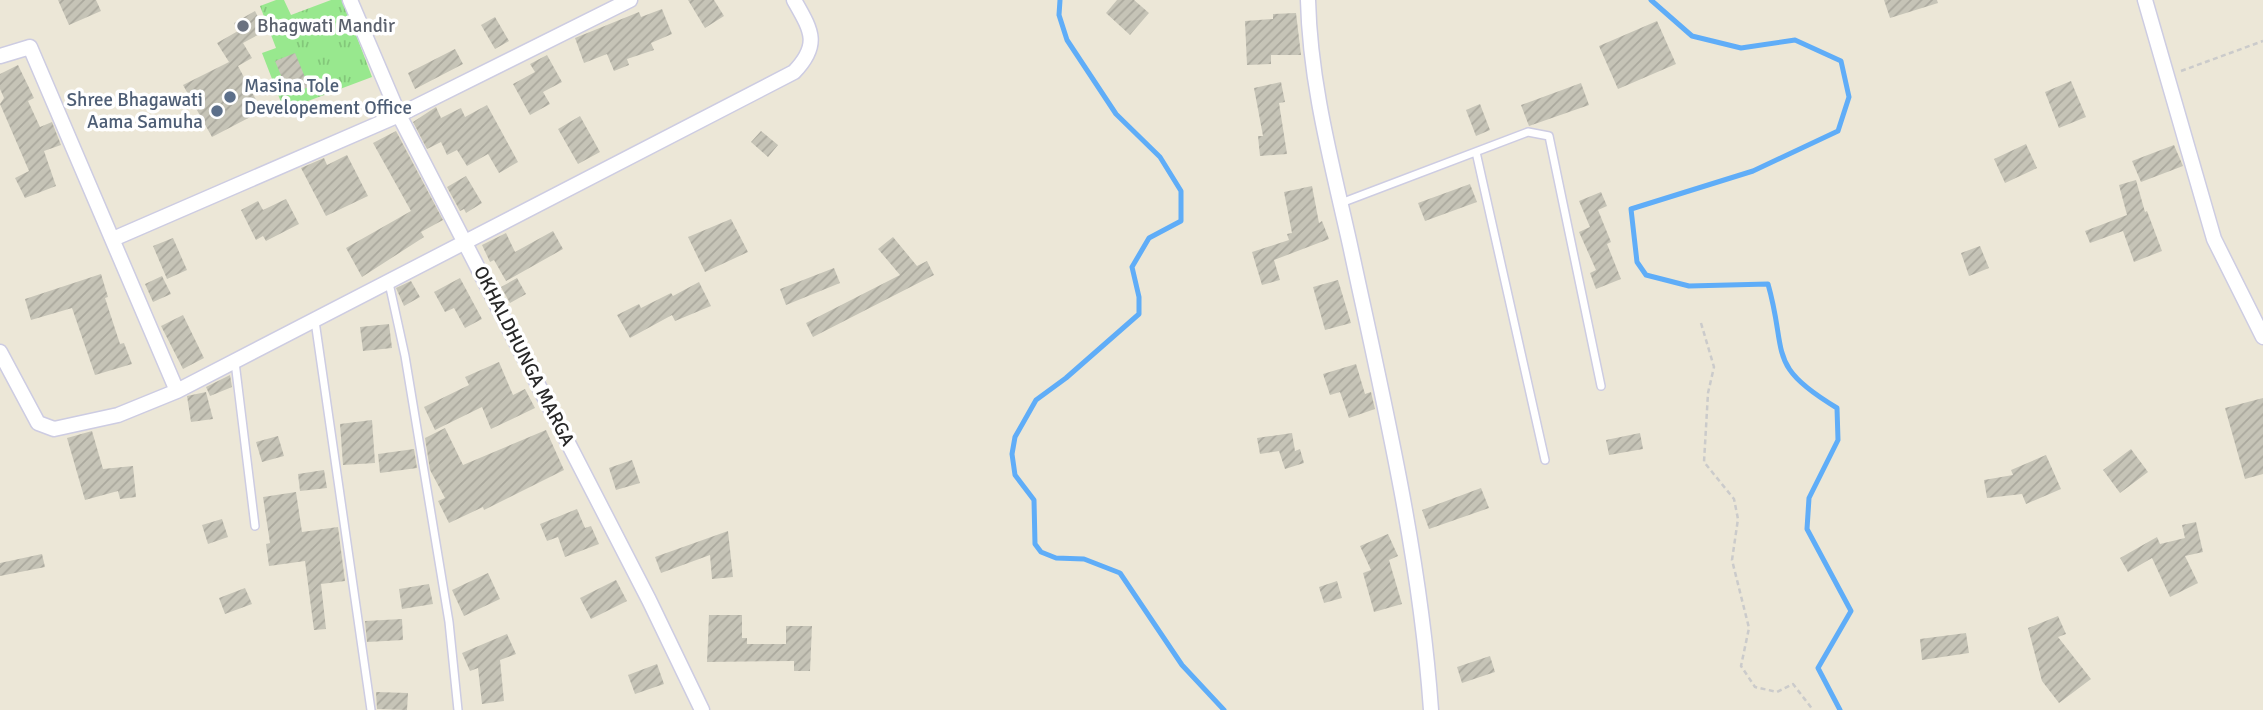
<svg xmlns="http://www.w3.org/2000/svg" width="2263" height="710" font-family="Signika,sans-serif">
  <defs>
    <pattern id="park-tufts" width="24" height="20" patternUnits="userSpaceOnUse" patternTransform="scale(1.75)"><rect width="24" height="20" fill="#98e88e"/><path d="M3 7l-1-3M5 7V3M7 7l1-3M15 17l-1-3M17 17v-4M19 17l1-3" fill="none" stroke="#83c77a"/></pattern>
    <pattern id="building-hatch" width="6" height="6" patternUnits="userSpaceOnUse" patternTransform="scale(1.75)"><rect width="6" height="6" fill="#c6c4b7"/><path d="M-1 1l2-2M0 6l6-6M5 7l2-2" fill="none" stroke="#aaa89d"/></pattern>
  </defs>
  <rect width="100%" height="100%" fill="#ece7d7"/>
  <!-- park -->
  <path fill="url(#park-tufts)" d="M276,0H284L291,15L331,0H343L372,77L284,110L262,53L276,48L260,6Z"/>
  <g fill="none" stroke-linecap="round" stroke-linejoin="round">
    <!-- stream -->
    <path stroke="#5fadf8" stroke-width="5" d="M1060,0L1059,15L1067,40L1116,114L1160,157L1181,191V221L1149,238L1132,267L1139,297V314L1066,378L1036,400L1015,437L1012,454L1015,475L1034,500L1035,544L1041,552L1056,558L1084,559L1120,573L1182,665L1224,710
      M1651,0L1692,36L1741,48L1795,40L1841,61L1849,97L1838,131L1753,171L1631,209L1637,262L1646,275L1689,286L1768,284C1788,354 1765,365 1837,408L1838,440L1809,498L1807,529L1851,611L1818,668L1840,710"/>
  </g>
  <!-- building -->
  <path fill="url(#building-hatch)" d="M58,0H96L101,11L69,25Z
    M688,0H714L724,16L705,28Z
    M1117,0H1134L1149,13L1130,35L1106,13Z
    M1884,0H1937L1938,3L1890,18Z
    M662,9L672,34L651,43L654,50L627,59L629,65L614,71L607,54L584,63L575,38L639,12L641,17Z
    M255,11L265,31L243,43L252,58L238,66L262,111L212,137L183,85L229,62L217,43L238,31L234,23Z
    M1296,13L1301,55H1271V64L1247,65L1245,21L1273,19V14Z
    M495,17L509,41L495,49L481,25Z
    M1657,21L1676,64L1618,89L1599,46Z
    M455,49L463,64L415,89L408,73Z
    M295,53L309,87L289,95L275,61Z
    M547,55L562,82L543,92L550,104L530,115L513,84L535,72L530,64Z
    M18,65L34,98L28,101L40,127L52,122L61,145L44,151L56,186L25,198L15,178L29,171L0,104L4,98L0,89V74Z
    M2071,81L2086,117L2059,128L2045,92Z
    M1281,82L1285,102L1279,103L1287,154L1260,156L1258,136H1263L1254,88Z
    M1581,83L1589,105L1529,126L1521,105Z
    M1480,104L1490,130L1476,136L1466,110Z
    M487,105L518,162L499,173L488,154L467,166L457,150L447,155L441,142L427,149L413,122L436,107L441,118L461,108L465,117Z
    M580,116L600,152L578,164L558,129Z
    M396,131L443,220L421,232L424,237L362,277L346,248L411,211L373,143Z
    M761,131L778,145L768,157L751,142Z
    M2026,144L2037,168L2005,183L1994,159Z
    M2174,145L2183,166L2141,182L2132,161Z
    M347,155L368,196L326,216L301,168L324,158L327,165Z
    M466,176L482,203L466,213L464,209L460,211L447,187Z
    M2136,180L2145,212L2147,211L2162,251L2134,262L2123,231L2090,243L2085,231L2127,215L2119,185Z
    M1470,184L1477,202L1425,221L1418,203Z
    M1312,186L1319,223L1322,221L1329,239L1274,260L1280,280L1262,285L1252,252L1289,240L1287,234L1292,233L1284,192Z
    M1601,192L1607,206L1598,210L1611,242L1607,244L1621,279L1596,289L1590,273L1596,270L1579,232L1590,227L1579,201Z
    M286,199L299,224L266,241L263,236L256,240L241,210L258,201L263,210Z
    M731,219L748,252L705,272L688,237Z
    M553,231L563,249L506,281L494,260L490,262L482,245L506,233L515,252Z
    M893,237L917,266L927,261L934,275L813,337L806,323L900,275L878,249Z
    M173,238L187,270L167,279L153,246Z
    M1980,246L1989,268L1969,276L1961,253Z
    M834,268L840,283L786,305L780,289Z
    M101,274L108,297L105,298L120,344L124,343L132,364L95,375L72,308L31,320L25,299Z
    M162,276L171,294L153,302L145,284Z
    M460,278L482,319L465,328L454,308L445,312L434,292Z
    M517,278L526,294L510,303L501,287Z
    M1338,280L1351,323L1325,330L1313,287Z
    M411,281L420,297L404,306L396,288Z
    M699,282L711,306L675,321L672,315L630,338L617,315L639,304L641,308L671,293L673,296Z
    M183,315L204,358L183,369L161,326Z
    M389,324L392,348L363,351L360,327Z
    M499,362L513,395L525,389L535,408L491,429L482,407L435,430L424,407L469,385L465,377Z
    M1356,364L1365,394L1371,392L1375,409L1349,418L1340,392L1330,395L1323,374Z
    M230,375L232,387L210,396L206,387Z
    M206,392L213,419L191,422L187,396Z
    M2263,398V474L2245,479L2225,408Z
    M372,420L375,463L343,465L340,424Z
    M445,428L463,465L546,430L564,470L484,510L483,507L449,523L438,501L445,498L430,470L425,438Z
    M92,431L103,469L133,466L136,497L120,499L118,491L85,500L67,438Z
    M1292,433L1295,451L1300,449L1304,463L1285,469L1279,451L1260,454L1257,438Z
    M1640,433L1643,449L1609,455L1606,440Z
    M278,436L284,456L262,462L256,442Z
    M414,449L417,468L380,473L378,454Z
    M2131,449L2148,472L2120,493L2103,470Z
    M2046,455L2061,489L2026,504L2022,494L1987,498L1984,480L2013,475L2011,470Z
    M632,460L640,483L616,490L609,468Z
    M324,470L327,488L300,491L298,474Z
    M1481,488L1489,508L1429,529L1422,510Z
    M296,492L302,532L338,527L345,581L321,584L326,629L314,630L305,561L269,566L266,544L270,543L263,497Z
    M577,509L585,528L591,526L599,544L565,557L558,537L547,541L540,524Z
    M222,519L228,537L208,544L202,525Z
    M2196,522L2203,552L2185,556L2198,583L2170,597L2152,558L2128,572L2120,558L2157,537L2160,544L2185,538L2182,525Z
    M728,531L733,577L712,579L710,555L661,573L655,557Z
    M1388,534L1398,556L1389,560L1402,604L1374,612L1363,573L1371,570L1360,546Z
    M42,554L45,567L0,576V563Z
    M488,573L500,599L464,616L452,590Z
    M616,580L627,601L591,619L580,598Z
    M1337,581L1342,598L1324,603L1319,587Z
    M429,584L433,604L402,609L399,589Z
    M245,588L252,604L225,614L219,598Z
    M709,615H742V638H747V644H786V626H812L810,671H794V661L707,662Z
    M2058,616L2066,634L2058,637L2091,679L2059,703L2042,681L2028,628Z
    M402,619L403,640L367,642L365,621Z
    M1966,633L1969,653L1922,660L1920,639Z
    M507,634L516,654L500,660L504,701L482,704L478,668L470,671L462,653Z
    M1490,656L1495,672L1462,683L1457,667Z
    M657,664L664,684L635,694L628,675Z
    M376,692L408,693L407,710L377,709Z"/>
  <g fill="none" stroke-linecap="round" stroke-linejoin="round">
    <defs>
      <path id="lane" d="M1476,152L1545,460
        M1341,203L1528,132L1549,136L1601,386
        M389,283L405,356L449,622L458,710
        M315,321L371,710
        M235,362L255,526"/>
      <path id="street" d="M350,0L399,115L649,600L702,710
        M1308,0C1310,84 1332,164 1350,245C1383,399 1420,553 1431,710
        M2145,0L2214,239L2263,337
        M0,56L30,47L177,391L794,72C821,44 811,30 794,0
        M113,239L399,115L630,0
        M0,352L38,423L54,429L118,415L177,391"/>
    </defs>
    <!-- lane casing -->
    <use href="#lane" stroke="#cdcce2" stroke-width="10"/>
    <!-- street casing -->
    <use href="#street" stroke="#cdcce2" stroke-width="17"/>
    <!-- path -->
    <path stroke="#cbcbcb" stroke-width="2.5" stroke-dasharray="5 3.5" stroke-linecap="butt" d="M2181,71L2263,41
      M1701,323L1714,367L1708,393L1704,462L1734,499L1738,519L1732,560L1749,628L1741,666L1755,687L1777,692L1793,684L1813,710"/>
    <!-- lane -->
    <use href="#lane" stroke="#fff" stroke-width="7"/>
    <!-- street -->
    <use href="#street" stroke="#fff" stroke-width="14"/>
  </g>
  <!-- markers -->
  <circle fill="#6b7280" stroke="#fff" stroke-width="2.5" cx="243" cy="26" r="7"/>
  <g fill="#5c6f8a" stroke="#fff" stroke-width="2.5">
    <circle cx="230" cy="97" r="7"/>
    <circle cx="217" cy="111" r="7"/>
  </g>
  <g text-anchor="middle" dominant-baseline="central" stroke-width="7" stroke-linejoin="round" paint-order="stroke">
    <!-- worship labels -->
    <g font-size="19" fill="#5b616d" stroke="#fff" text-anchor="start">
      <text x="257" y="26">Bhagwati Mandir</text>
    </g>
    <!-- service labels -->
    <g font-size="19" fill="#4e5e75" stroke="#fff" text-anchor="start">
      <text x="244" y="86">Masina Tole<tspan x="244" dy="22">Developement Office</tspan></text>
      <text x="203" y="100" text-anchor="end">Shree Bhagawati<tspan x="203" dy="22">Aama Samuha</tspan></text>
    </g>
    <!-- street labels -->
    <g font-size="19" fill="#272727" stroke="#fff">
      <text transform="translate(524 356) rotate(63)">OKHALDHUNGA MARGA</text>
    </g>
  </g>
</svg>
